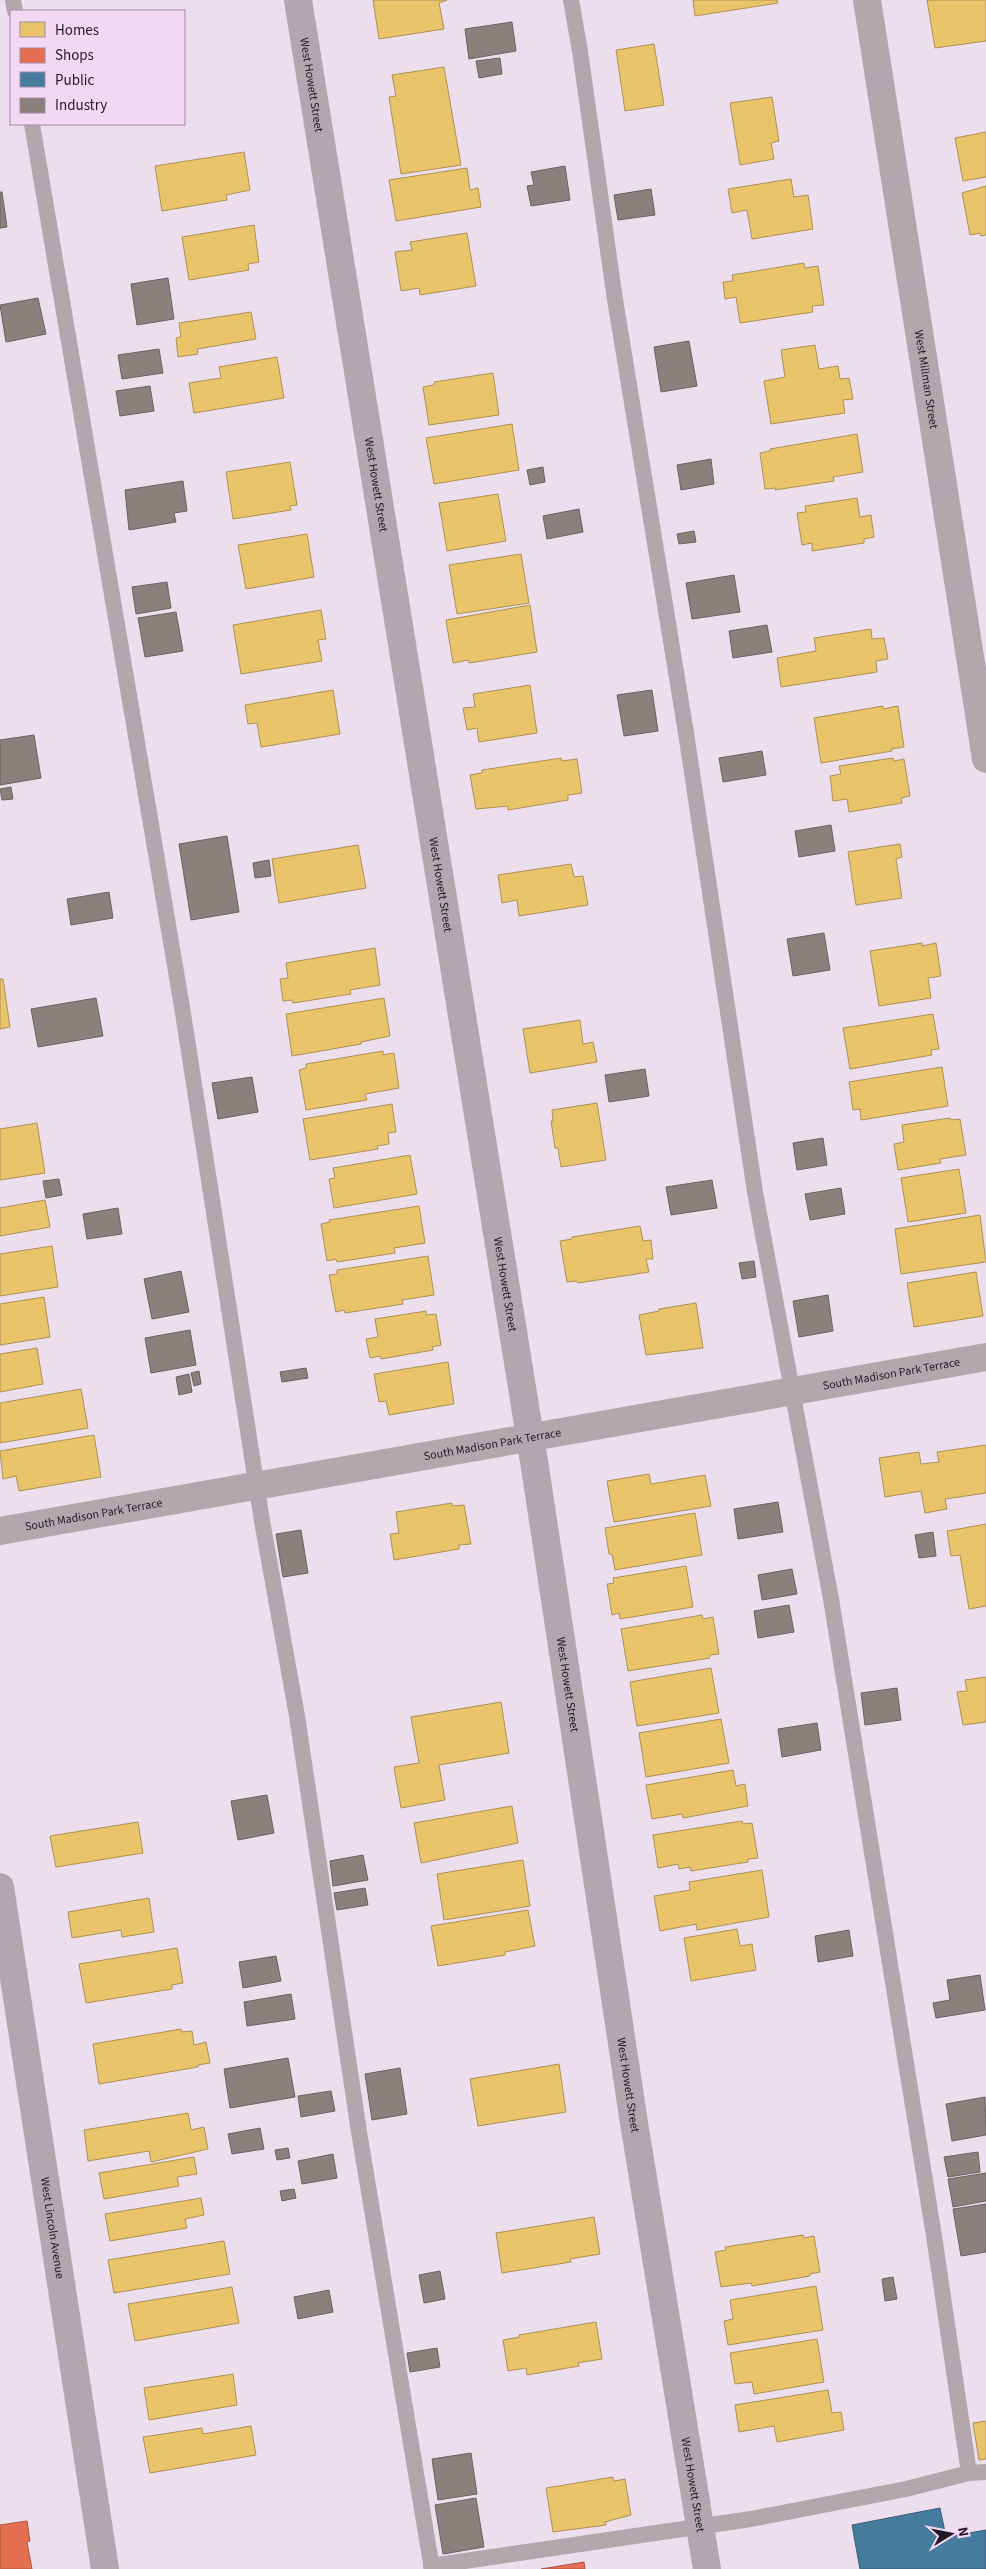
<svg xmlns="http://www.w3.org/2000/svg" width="986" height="2569" font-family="'Source Sans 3',sans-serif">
  <rect width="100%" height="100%" fill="#eddeee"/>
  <!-- homes -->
  <path fill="#e9c46a" stroke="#ae9155" d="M373,0H447L439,3L444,29L379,39Z
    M693,0H777L778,3L695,16Z
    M927,0H986V41L935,48Z
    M654,44L664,105L625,111L616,50Z
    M444,67L461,165L401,174L389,97L396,96L392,75Z
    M772,97L779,141L771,143L774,159L740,165L730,103Z
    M986,132V177L963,181L955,138Z
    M244,152L250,190L226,195L227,200L162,211L155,166Z
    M467,168L470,190L478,188L481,207L396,221L389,180Z
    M791,179L794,197L808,195L813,229L752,239L747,210L732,213L728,189Z
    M986,186V235L981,236L980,233L970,235L962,193Z
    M254,225L259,262L248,264L249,270L189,280L182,237Z
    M467,233L476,286L420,295L419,288L401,291L395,252L412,250L410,242Z
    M804,263L805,268L818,266L824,305L812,306L813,312L740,323L736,297L725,299L723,282L733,281L732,275Z
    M251,312L256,339L197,349L198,354L178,357L176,338L181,337L179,323Z
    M815,345L819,369L838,366L840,379L849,378L853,399L843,400L845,413L771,424L764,381L785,377L781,350Z
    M277,357L284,398L194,413L189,383L221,378L219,367Z
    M493,373L499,415L429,425L423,387L434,385V382Z
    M512,424L519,470L434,484L426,438Z
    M857,434L863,472L833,477L834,481L775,490L776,488L765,489L760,453L770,451V449Z
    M290,462L297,505L290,506L291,510L233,519L226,472Z
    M498,494L506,541L447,551L439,503Z
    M857,498L860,517L871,515L874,537L864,539V543L812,551V543L802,545L797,513L806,512L805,506Z
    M307,534L314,577L246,589L238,545Z
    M521,554L529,603L457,614L449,565Z
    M530,605L537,652L469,663V660L453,663L446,620Z
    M321,610L326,639L318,640L322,661L241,674L233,625Z
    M871,629L872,639L884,638L888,659L876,661L877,672L781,687L777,658L816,651L814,638Z
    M530,685L537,733L479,742L477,728L467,730L463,708L475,707L473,694Z
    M333,690L340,734L261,747L257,723L248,724L245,705Z
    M883,706V709L898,706L904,747L891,749L892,751L821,763L814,718Z
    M561,758L562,761L577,759L582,793L568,795V800L508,810V806L476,809L470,775L482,773V770Z
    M893,758L894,761L904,759L910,796L901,798L902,803L849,812L847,799L833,801L830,776L841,774L839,766Z
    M900,844L902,857L896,859L902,898L856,905L848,852Z
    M358,845L366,888L279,903L272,859Z
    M571,864L574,877L583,876L588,905L519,916L517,900L502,903L498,875Z
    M922,943V946L936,943L941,976L928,978L931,998L879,1006L870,951Z
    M375,948L380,985L350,990L351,994L293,1003L292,1000L283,1001L280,979L288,978L286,963Z
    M0,979H3L10,1027L0,1029Z
    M384,998L390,1036L361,1042V1044L292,1056L286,1014Z
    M933,1014L939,1049L931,1050L932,1055L850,1069L843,1028Z
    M580,1020L583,1044L593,1042L597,1062L530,1073L523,1029Z
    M383,1051V1055L394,1053L399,1088L365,1094L367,1100L306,1110L299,1070L306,1068V1064Z
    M942,1067L948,1106L861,1120L860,1109L853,1110L849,1082Z
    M597,1103L606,1160L561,1167L558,1148H555L551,1121H553L552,1110Z
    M392,1104L396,1132L388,1133L389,1144L377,1146L378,1149L310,1160L303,1119Z
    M950,1118L951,1120L960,1119L966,1155L940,1159L941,1163L898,1170L894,1144L904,1142L902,1125Z
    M37,1123L45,1173L0,1180V1129Z
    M410,1155L417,1194L334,1208L329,1179L335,1178L333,1168Z
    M959,1169L966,1213L908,1222L901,1178Z
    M45,1200L50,1227L0,1236V1208Z
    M419,1206L425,1243L394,1248L395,1253L337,1262L336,1259L327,1261L321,1224L330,1222L329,1220Z
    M980,1215L986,1262L901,1274L895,1229Z
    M640,1226L643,1241L651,1240L653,1259H646L649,1272L578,1283L577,1281L567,1282L560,1241L572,1239V1237Z
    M52,1246L58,1287L0,1296V1254Z
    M428,1256L434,1295L402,1300L403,1304L345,1313L344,1310L336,1312L329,1275L337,1274V1270Z
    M976,1272L983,1316L914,1327L907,1283Z
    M44,1297L50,1337L0,1345V1304Z
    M696,1303L703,1348L646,1355L639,1315L659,1311V1309Z
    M426,1311V1315L436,1314L441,1345L432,1347L433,1350L381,1359L380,1356L370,1358L366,1339L378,1337L375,1319Z
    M37,1348L43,1384L0,1392V1354Z
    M448,1362L454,1404L389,1415L386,1401L379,1402L374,1374Z
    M81,1389L88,1428L0,1443V1403Z
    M94,1435L101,1477L19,1491L16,1476L3,1479L0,1451Z
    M986,1445V1493L945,1499L947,1509L925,1513L921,1491L885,1497L879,1458L919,1452L921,1464L939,1462L937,1452Z
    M649,1474L651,1484L705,1475L711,1506L614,1522L607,1481Z
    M452,1503V1506L464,1505L471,1544L459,1545V1549L394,1560L390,1534L399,1533L396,1512Z
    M695,1513L702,1555L615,1570L612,1554H609L605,1528Z
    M986,1524V1606L969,1609L960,1555L951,1556L947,1531Z
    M686,1566L693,1607L620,1619L619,1613L612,1615L607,1584L614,1583L613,1578Z
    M702,1615L703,1619L713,1617L719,1654L710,1655V1658L628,1671L621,1629Z
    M711,1668L719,1713L637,1726L630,1682Z
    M986,1677V1722L963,1725L957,1692L967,1691L965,1680Z
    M501,1702L509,1753L439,1765L445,1800L401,1808L394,1767L419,1763L411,1717Z
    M721,1719L729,1763L646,1777L639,1733Z
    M733,1770L736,1786L745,1784L748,1806L683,1818L682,1814L652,1819L646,1785Z
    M512,1806L518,1843L421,1863L414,1823Z
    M742,1821L743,1824L752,1823L758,1858L748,1859V1862L691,1871L690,1867L679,1869L678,1864L658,1868L653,1835Z
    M138,1822L143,1853L56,1867L50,1836Z
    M523,1860L530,1906L444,1920L437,1874Z
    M762,1870L769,1917L697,1930L696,1924L660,1931L654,1896L690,1890L689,1882Z
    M149,1898L154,1932L122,1937L121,1930L72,1938L68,1912Z
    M528,1910L535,1946L505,1952V1955L438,1966L431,1926Z
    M737,1929L740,1946L752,1944L756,1970L691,1981L684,1938Z
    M177,1948L183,1983L172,1985V1989L86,2003L79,1964Z
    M181,2029L182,2032L192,2031L194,2045L206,2042L210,2063L198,2065V2067L99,2084L93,2044Z
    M559,2064L566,2112L478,2126L470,2079Z
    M188,2113L191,2130L204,2127L208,2149L151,2162L149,2151L88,2161L84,2130Z
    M194,2157L197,2174L177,2177L179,2186L104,2199L99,2173Z
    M201,2198L204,2215L185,2219L187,2228L110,2241L105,2214Z
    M594,2217L600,2254L570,2259L571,2262L502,2273L496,2233Z
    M803,2235L804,2238L814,2236L820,2272L810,2274V2276L752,2286L751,2283L721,2287L715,2252L726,2250L725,2247Z
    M224,2241L230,2274L114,2293L108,2260Z
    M816,2286L823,2330L728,2345L724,2321L733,2319L730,2300Z
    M232,2287L239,2323L135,2341L128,2304Z
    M596,2322L602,2359L578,2363L579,2366L527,2375L526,2368L508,2371L503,2340L520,2337L519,2335Z
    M817,2339L824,2382L754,2394L752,2382L735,2384L730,2353Z
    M233,2374L237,2405L149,2420L144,2388Z
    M828,2390L832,2413L841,2412L844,2430L777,2442L774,2426L739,2432L735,2405Z
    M986,2421V2459L979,2460L973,2423Z
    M251,2426L256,2455L150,2473L143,2437L202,2428L203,2434Z
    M613,2477L614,2481L625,2479L631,2515L605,2522L606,2525L553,2532L546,2488Z"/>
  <!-- shops -->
  <path fill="#e76f51" stroke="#ac5543" d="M27,2521L30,2541L27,2542L32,2569H0V2525Z
    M584,2562L585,2569H541Z"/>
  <!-- public -->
  <path fill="#457b9d" stroke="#3b5e78" d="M940,2508L946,2537L986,2530V2569H860L852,2525Z"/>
  <!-- industry -->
  <path fill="#8a817c" stroke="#6b6261" d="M512,22L516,51L469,59L465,29Z
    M500,58L502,74L479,78L476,61Z
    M565,166L570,200L531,206L527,186L534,185L531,172Z
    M651,189L655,215L618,220L614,195Z
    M0,192H2L7,227L0,228Z
    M168,278L174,319L137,325L131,284Z
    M38,298L46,334L6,342L0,305Z
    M689,341L697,386L661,392L654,347Z
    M159,349L163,373L122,379L118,355Z
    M150,386L154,411L120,416L116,391Z
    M711,459L714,484L681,490L677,465Z
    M543,467L545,482L530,485L527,470Z
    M183,481L187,511L174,513L176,522L129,530L125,490Z
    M579,509L583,532L547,539L543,516Z
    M694,531L696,542L679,544L677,534Z
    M734,575L740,612L692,619L686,583Z
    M167,582L171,608L136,614L132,587Z
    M176,612L183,651L145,657L138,618Z
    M767,625L772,652L733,658L729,631Z
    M652,690L658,731L624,736L617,695Z
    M34,735L41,778L0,785V740Z
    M762,751L766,775L723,782L719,758Z
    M11,787L13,799L2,800L0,789Z
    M831,825L835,851L799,857L795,831Z
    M227,836L239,912L191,920L179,844Z
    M269,860L271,876L255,878L253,863Z
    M109,892L113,918L71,925L67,899Z
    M824,933L830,970L793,976L787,939Z
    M96,998L103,1036L38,1047L31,1009Z
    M645,1069L649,1096L609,1102L605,1075Z
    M252,1077L258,1112L218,1119L212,1083Z
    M823,1138L827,1165L797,1170L793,1143Z
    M59,1179L62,1195L46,1198L43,1181Z
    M712,1180L717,1208L671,1215L666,1187Z
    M841,1188L845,1214L810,1220L805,1194Z
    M118,1208L122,1234L87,1239L83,1214Z
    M754,1261L756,1277L742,1279L739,1263Z
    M181,1271L189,1312L152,1319L144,1279Z
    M828,1295L833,1331L799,1337L793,1301Z
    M190,1330L196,1365L151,1373L145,1338Z
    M306,1368L308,1378L282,1382L280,1372Z
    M199,1371L201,1384L194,1386L191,1373Z
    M189,1374L192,1392L179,1395L176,1377Z
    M778,1502L783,1532L738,1539L734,1509Z
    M301,1530L308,1573L283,1577L276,1534Z
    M933,1532L936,1556L919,1558L915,1535Z
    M792,1569L797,1594L762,1600L758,1575Z
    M789,1605L794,1632L758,1638L754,1611Z
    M897,1688L901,1720L865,1725L861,1693Z
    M817,1723L821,1750L782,1757L778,1729Z
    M267,1795L274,1833L238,1840L231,1801Z
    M363,1855L368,1880L333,1886L330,1861Z
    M365,1888L368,1905L337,1910L334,1893Z
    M849,1930L853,1956L818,1962L815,1936Z
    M276,1956L281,1981L243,1988L239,1962Z
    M980,1975L985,2010L936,2018L933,2003L950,2000L947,1980Z
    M291,1994L295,2019L247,2026L244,2002Z
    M288,2058L295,2097L230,2108L224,2069Z
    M400,2068L407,2114L372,2120L365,2074Z
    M331,2091L335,2111L301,2117L298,2096Z
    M985,2097L986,2135L952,2141L946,2104Z
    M260,2128L264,2149L232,2154L228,2134Z
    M288,2148L290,2158L277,2160L275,2150Z
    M978,2152L980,2172L948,2177L944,2157Z
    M333,2154L337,2178L302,2184L298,2161Z
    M986,2173V2201L953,2207L948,2179Z
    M294,2189L296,2198L282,2201L280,2191Z
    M986,2204V2252L961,2256L953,2209Z
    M440,2271L445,2299L424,2303L419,2275Z
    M893,2277L897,2299L885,2301L882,2279Z
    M329,2290L333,2312L298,2319L294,2297Z
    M437,2348L440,2367L410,2372L407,2353Z
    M471,2453L477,2494L438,2500L432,2459Z
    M476,2498L484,2547L443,2554L435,2505Z"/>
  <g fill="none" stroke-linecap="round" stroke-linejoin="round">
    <!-- service -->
    <path stroke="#b3a7ad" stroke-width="16" d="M13,0L15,11
      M571,0L580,51L614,293L686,733L755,1192L831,1599L934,2236L969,2473
      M32,124L182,1007L262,1521L297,1716L359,2132L432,2569
      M431,2566L751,2519L906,2489L969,2473L986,2472"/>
    <!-- minor -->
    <g stroke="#b3a7ad" stroke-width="28">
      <path id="s1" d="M867,0L986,759"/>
      <path id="s2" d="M0,1531L986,1357"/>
    </g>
    <!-- secondary -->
    <g stroke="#b3a6ae" stroke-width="28">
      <path id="s3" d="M298,0L536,1474L634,2123L707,2569"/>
      <path id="s4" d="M0,1887L105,2569"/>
    </g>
  </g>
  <g text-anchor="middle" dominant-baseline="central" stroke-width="5" stroke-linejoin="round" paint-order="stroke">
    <!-- street labels -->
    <g font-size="12" fill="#231923" stroke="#f3d8f4">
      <text stroke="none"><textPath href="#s3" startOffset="86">West Howett Street</textPath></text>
      <text stroke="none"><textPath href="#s1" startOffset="384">West Millman Street</textPath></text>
      <text stroke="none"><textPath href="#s3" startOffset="491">West Howett Street</textPath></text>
      <text stroke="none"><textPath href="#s3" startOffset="896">West Howett Street</textPath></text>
      <text stroke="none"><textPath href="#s3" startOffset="1301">West Howett Street</textPath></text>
      <text stroke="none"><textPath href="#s2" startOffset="905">South Madison Park Terrace</textPath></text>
      <text stroke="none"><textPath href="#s2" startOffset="500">South Madison Park Terrace</textPath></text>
      <text stroke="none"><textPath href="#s2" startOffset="95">South Madison Park Terrace</textPath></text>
      <text stroke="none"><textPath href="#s3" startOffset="1706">West Howett Street</textPath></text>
      <text stroke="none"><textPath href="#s3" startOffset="2111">West Howett Street</textPath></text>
      <text stroke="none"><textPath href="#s4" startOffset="345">West Lincoln Avenue</textPath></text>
      <text stroke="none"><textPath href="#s3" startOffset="2516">West Howett Street</textPath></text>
    </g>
  </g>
  <!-- legend -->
  <rect x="10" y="10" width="175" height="115" fill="#f3d8f4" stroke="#a08ca0"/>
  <rect x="20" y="22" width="25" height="15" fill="#e9c46a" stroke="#a08ca0"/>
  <text x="55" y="35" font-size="15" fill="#231923">Homes</text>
  <rect x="20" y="48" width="25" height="15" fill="#e76f51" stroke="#a08ca0"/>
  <text x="55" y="60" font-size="15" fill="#231923">Shops</text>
  <rect x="20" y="72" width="25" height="15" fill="#457b9d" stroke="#a08ca0"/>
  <text x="55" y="85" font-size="15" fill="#231923">Public</text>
  <rect x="20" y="98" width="25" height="15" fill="#8a817c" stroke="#a08ca0"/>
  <text x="55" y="110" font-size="15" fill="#231923">Industry</text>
  <!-- north arrow -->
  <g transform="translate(951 2534) rotate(80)" stroke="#f3d8f4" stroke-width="4" paint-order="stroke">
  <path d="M0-4L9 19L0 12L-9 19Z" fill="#231923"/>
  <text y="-8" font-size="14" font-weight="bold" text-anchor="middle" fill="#231923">N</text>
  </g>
</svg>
